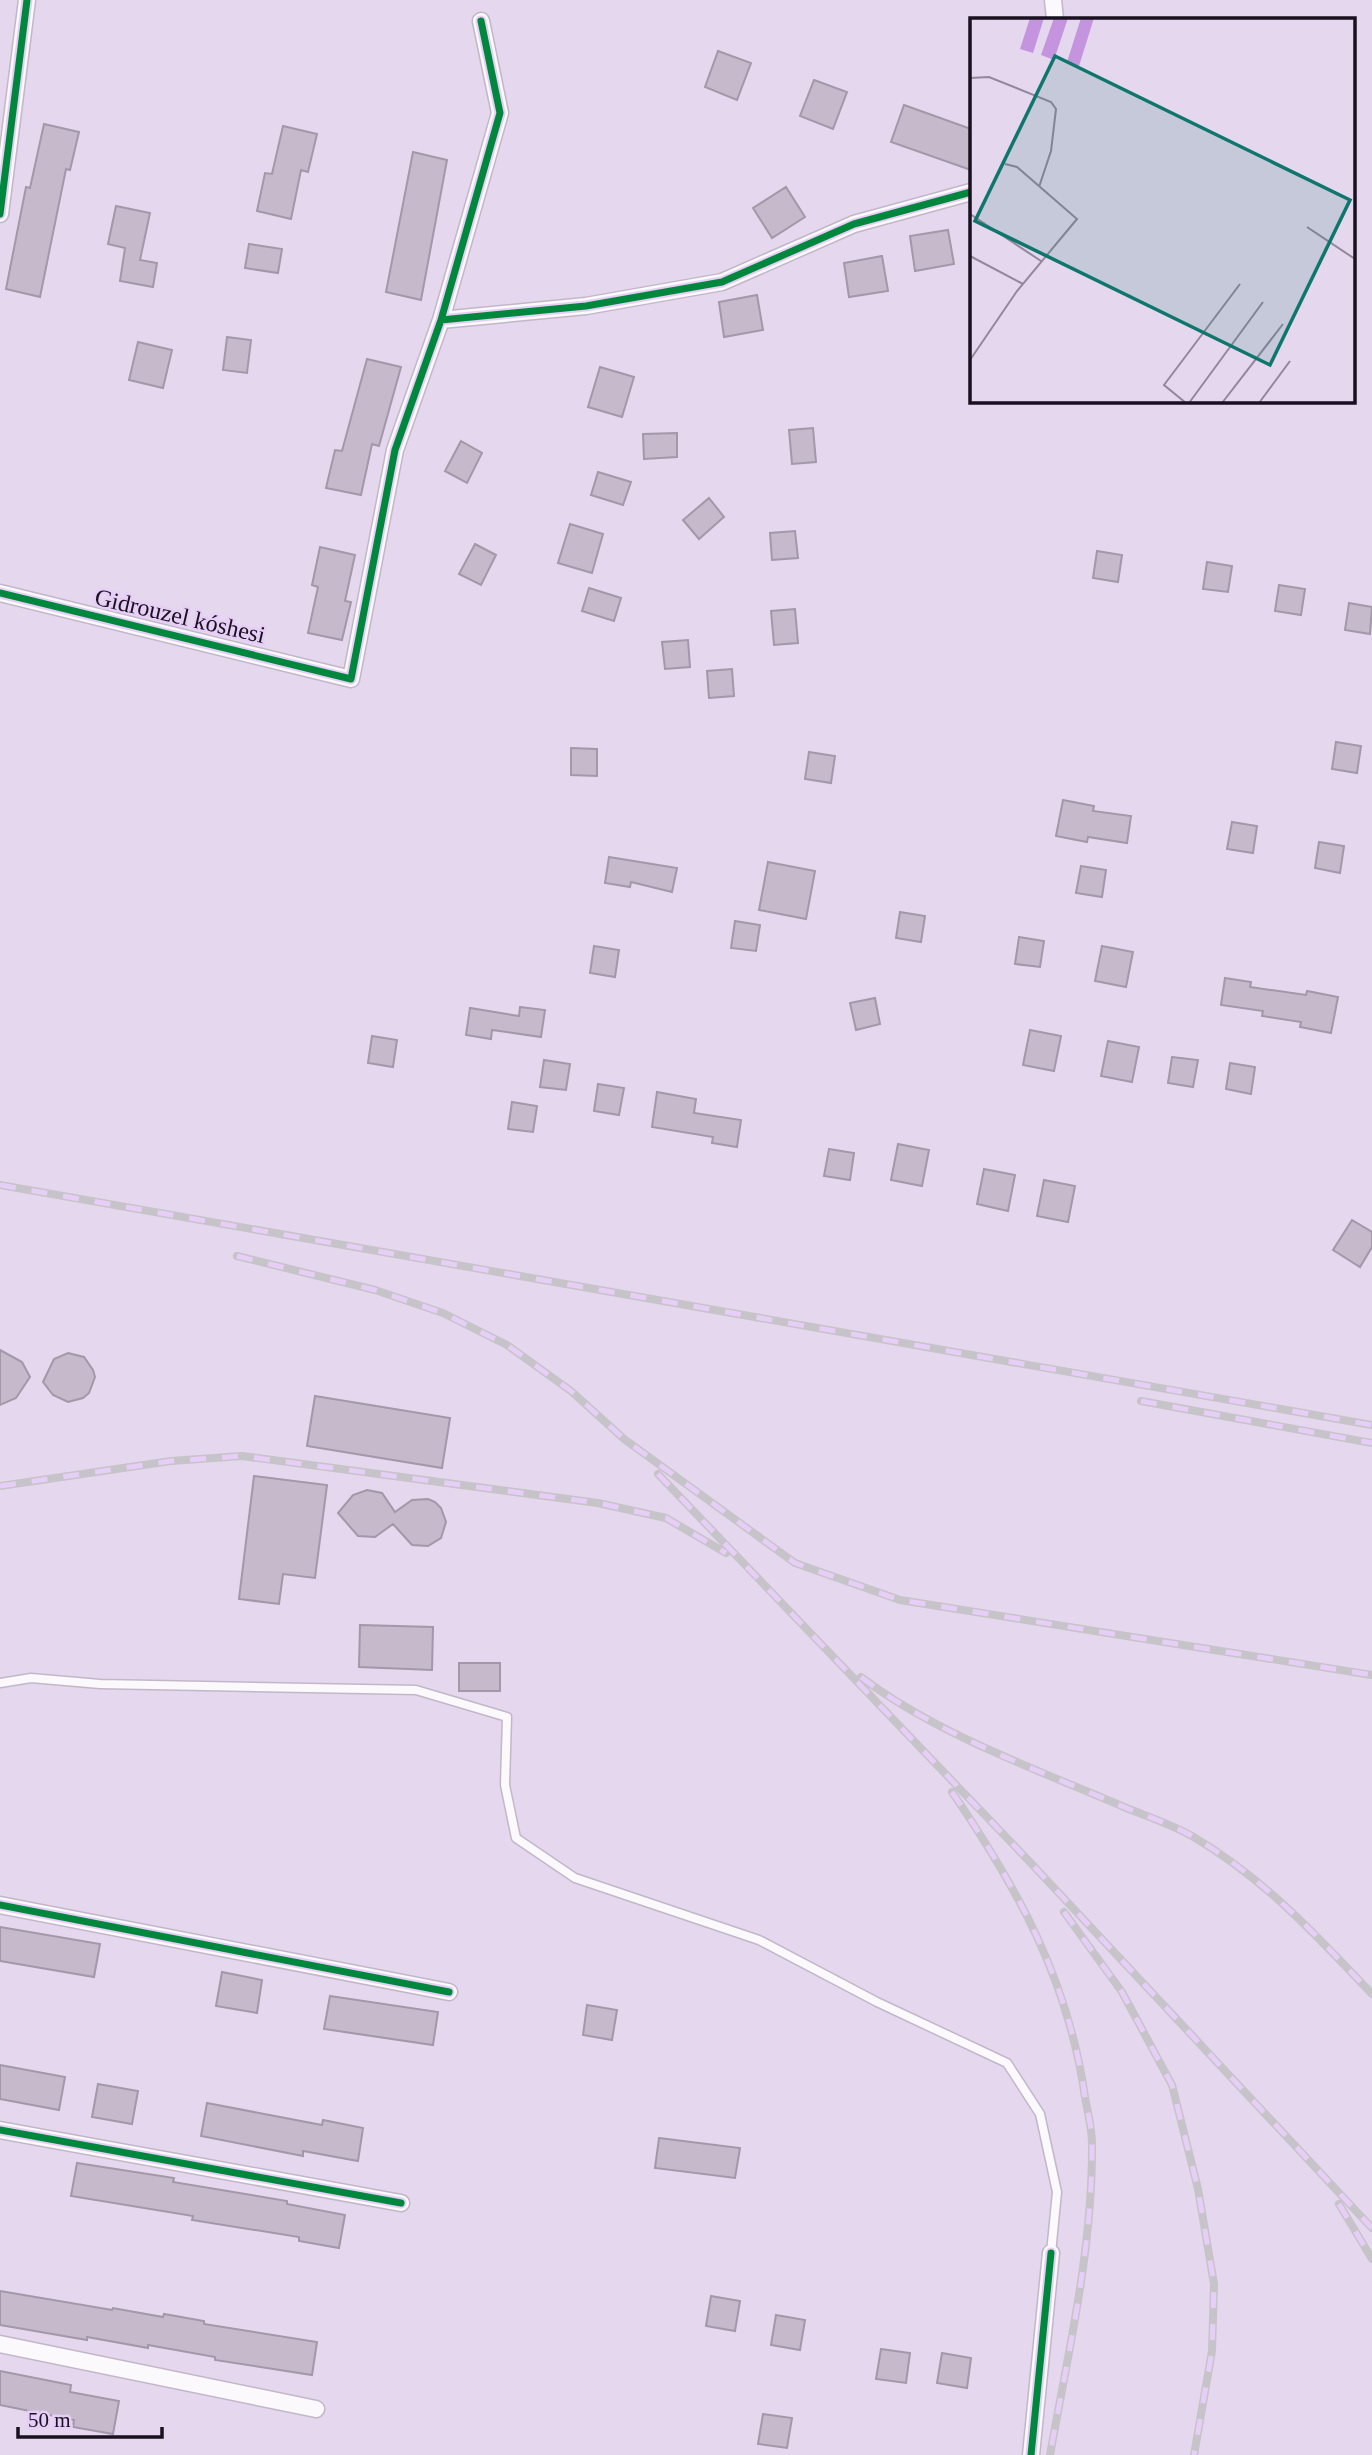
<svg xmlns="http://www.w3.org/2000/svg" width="1372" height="2455" font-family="Georgia,serif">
  <rect width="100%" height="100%" fill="#e5d7ee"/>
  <!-- building -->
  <path fill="#c5b9cb" stroke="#a298a9" stroke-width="2" d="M718,51L751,63L737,100L705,87Z
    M814,80L847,92L833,129L800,116Z
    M904,105L971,129V170L891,142Z
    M44,124L79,132L70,170L66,169L40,297L6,289L26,187L30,188Z
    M283,126L317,134L308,172L301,170L291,219L257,211L265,173L272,174Z
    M413,152L447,160L421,300L386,292Z
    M786,187L805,217L772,238L753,208Z
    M116,206L150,213L140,260L157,263L153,287L120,281L125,248L108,244Z
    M948,230L954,264L915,271L910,236Z
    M249,244L282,249L278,273L245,268Z
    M882,256L888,291L849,297L844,263Z
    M757,295L763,330L724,337L719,302Z
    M227,337L251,340L247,373L223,370Z
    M138,342L172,350L163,388L129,380Z
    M367,359L401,367L379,446L372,444L361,495L326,488L335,450L342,451Z
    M600,367L634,377L622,417L588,407Z
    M813,428L816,462L792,464L789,430Z
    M677,433V457L644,459L643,434Z
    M461,441L482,453L467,483L445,471Z
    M598,472L631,482L623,505L591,495Z
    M709,498L724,517L699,539L683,520Z
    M570,524L603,534L592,573L558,563Z
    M795,531L798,558L772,560L770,533Z
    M475,544L496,555L481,585L459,574Z
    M320,547L355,555L345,601L351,602L342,640L308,633L318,587L312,585Z
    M1097,551L1122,555L1118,582L1093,578Z
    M1207,562L1232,566L1228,592L1203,589Z
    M1279,585L1305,589L1301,615L1275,611Z
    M589,588L621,598L614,621L582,611Z
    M1349,603L1372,607L1370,634L1345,630Z
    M795,609L798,643L774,645L771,611Z
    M688,640L690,667L665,669L662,642Z
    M732,669L734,696L709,698L707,671Z
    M1336,742L1361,746L1357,773L1332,769Z
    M571,748L597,749V776L571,775Z
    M809,752L835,756L831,783L805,779Z
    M1063,800L1094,806L1093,811L1131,816L1127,843L1088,837L1087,842L1056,836Z
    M1232,822L1257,826L1253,853L1227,849Z
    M1319,842L1344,846L1340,873L1315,868Z
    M609,857L677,868L672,892L631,882L630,887L605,883Z
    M768,862L815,871L806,919L759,910Z
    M1081,866L1106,870L1102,897L1076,893Z
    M900,912L925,916L921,942L896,938Z
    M735,921L760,925L756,951L731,948Z
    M1019,937L1044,941L1040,967L1015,964Z
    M594,946L619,950L615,977L590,973Z
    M1102,946L1133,952L1126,987L1095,981Z
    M1225,978L1251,982L1250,987L1306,995L1307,991L1338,997L1331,1033L1300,1027L1301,1022L1262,1016L1263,1011L1221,1005Z
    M875,998L880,1024L856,1030L850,1003Z
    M520,1007L545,1010L541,1037L492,1030L491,1039L466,1035L470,1008L519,1016Z
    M1030,1030L1061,1036L1054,1071L1023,1065Z
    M372,1036L397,1040L393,1067L368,1063Z
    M1108,1041L1139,1047L1132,1082L1101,1076Z
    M1172,1057L1198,1060L1193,1087L1168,1083Z
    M544,1060L570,1064L566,1090L540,1087Z
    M1230,1063L1255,1067L1251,1094L1226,1089Z
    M598,1084L624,1088L619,1115L594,1111Z
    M657,1092L696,1099L694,1113L741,1120L737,1147L712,1143L713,1137L652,1127Z
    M512,1102L537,1106L533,1132L508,1129Z
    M898,1144L929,1150L922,1186L891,1180Z
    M829,1149L854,1153L850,1180L824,1176Z
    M984,1169L1015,1175L1008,1211L977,1204Z
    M1044,1180L1075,1186L1068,1222L1037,1216Z
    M1352,1220L1372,1232V1247L1360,1267L1333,1250Z
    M0,1350L22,1362L30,1377L16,1398L0,1405Z
    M68,1353L84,1357L93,1370L95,1377L89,1393L83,1398L68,1402L53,1395L43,1382L54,1359Z
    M315,1396L450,1418L442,1468L307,1446Z
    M254,1476L327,1485L315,1578L283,1574L279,1604L239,1599Z
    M367,1490L382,1493L395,1512L412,1500L428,1499L435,1502L441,1508L446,1522L441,1538L428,1546L412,1545L393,1524L375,1537L358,1536L338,1513L353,1495Z
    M360,1625L433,1627L432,1670L359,1667Z
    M459,1663H500V1691H459Z
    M0,1927L100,1944L94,1977L0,1961Z
    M222,1972L262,1980L257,2013L216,2006Z
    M330,1996L438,2012L433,2045L324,2029Z
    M587,2005L617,2010L612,2040L583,2035Z
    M0,2065L65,2077L59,2110L0,2099Z
    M98,2084L138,2091L132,2124L92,2117Z
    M207,2103L322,2125L323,2120L363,2128L358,2161L303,2151V2156L201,2136Z
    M659,2138L740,2148L735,2178L655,2168Z
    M77,2163L174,2178L173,2182L287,2201V2204L345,2215L339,2248L299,2241V2237L192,2220L193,2216L71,2196Z
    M0,2291L112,2310L113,2308L163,2317L164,2314L204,2321V2324L317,2342L312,2375L215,2360V2357L148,2345V2348L87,2337V2340L0,2325Z
    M711,2296L740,2301L735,2331L706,2326Z
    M776,2315L805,2320L800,2350L771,2345Z
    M881,2349L910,2353L906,2383L876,2379Z
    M942,2353L971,2358L967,2388L937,2383Z
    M0,2371L71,2385L70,2392L119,2401L113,2434L73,2427L74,2420L0,2405Z
    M763,2414L792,2418L787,2448L758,2444Z"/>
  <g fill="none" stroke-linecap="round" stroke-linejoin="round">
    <defs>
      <path id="lane" d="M0,1683L31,1678L100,1684L416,1690L507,1717L505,1785L516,1838L575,1878L759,1940L877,2002L1007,2063L1040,2114L1057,2192L1051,2253"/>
      <path id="street" d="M1053,0L1055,19
        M0,214L27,0
        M441,320L586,306L722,282L854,224L971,192
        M0,593L351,679L395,450L441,320L500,113L481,21
        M0,1905L449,1992
        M0,2130L401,2203
        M0,2344L316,2409
        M1031,2455L1051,2253"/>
    </defs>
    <!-- lane casing -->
    <use href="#lane" stroke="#c2b7c9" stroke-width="11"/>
    <!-- street casing -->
    <use href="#street" stroke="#c2b7c9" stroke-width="19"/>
    <!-- lane -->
    <use href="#lane" stroke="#fbf9fc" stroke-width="8"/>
    <!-- street -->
    <use href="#street" stroke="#fbf9fc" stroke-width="16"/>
    <defs>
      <path id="rail" d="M0,1185L1372,1425
        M237,1256L375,1290L443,1313L507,1345L571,1391L624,1439L795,1563L900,1600L1372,1675
        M1141,1401L1372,1443
        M658,1474L1028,1860L1372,2228
        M0,1486L171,1461L242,1456L598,1503L666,1518L726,1553
        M861,1677C938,1735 1036,1769 1124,1807C1146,1816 1171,1824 1192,1836C1265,1879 1315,1934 1372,1994
        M952,1792C1018,1889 1068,1979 1085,2097C1088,2114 1093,2132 1092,2149C1092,2252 1068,2354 1050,2455
        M1064,1912L1122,1992L1172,2085L1198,2189L1214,2284L1212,2351L1194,2455
        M1339,2204L1372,2259"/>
    </defs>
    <!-- rail casing -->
    <use href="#rail" stroke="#c6c3c9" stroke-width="8"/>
    <!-- rail -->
    <use href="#rail" stroke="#e7cef7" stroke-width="5" stroke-dasharray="16" stroke-linecap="butt"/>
    <defs>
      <path id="cycleway" d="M0,214L27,0
        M441,320L586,306L722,282L854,224L971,192
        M0,593L351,679L395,450L441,320L500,113L481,21
        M0,1905L449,1992
        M0,2130L401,2203
        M1031,2455L1051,2253"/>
    </defs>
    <!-- cycleway casing -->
    <use href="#cycleway" stroke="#e7cef7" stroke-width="11"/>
    <!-- cycleway -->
    <use href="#cycleway" stroke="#00873e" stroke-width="7"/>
  </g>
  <g text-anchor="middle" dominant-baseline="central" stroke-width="5" stroke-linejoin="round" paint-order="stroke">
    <!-- street labels -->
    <g font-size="24" fill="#19111f" stroke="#e7cef7">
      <text transform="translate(180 616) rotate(13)">Gidrouzel kóshesi</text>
    </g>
  </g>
  <!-- overview -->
  <g transform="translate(970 18)">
    <rect width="385" height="385" fill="#e5d7ee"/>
    <path d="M60,0H74L63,35L50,31ZM84,0H98L84,42L71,37ZM111,0H124L109,48L97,44Z" fill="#c494df"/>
    <path fill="none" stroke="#93889b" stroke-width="2" d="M0,60L19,59L81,84L86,91L81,133L69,169M0,196L71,243M337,209L385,241M0,238L53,266M0,342L47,273L107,201L47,149L35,146M216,385L194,367L270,266M219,385L293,284M252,385L313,306M289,385L320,343"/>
    <path fill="#0f766e" fill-opacity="0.15" stroke="#0f766e" stroke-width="3.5" d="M85,38L380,182L300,347L5,203Z"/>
    <rect width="385" height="385" fill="none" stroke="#19111f" stroke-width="3.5"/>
  </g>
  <!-- scale -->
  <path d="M18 2427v10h144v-10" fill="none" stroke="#19111f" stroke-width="3.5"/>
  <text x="28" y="2427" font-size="21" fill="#19111f" stroke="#e7cef7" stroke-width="5" paint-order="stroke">50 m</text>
</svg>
